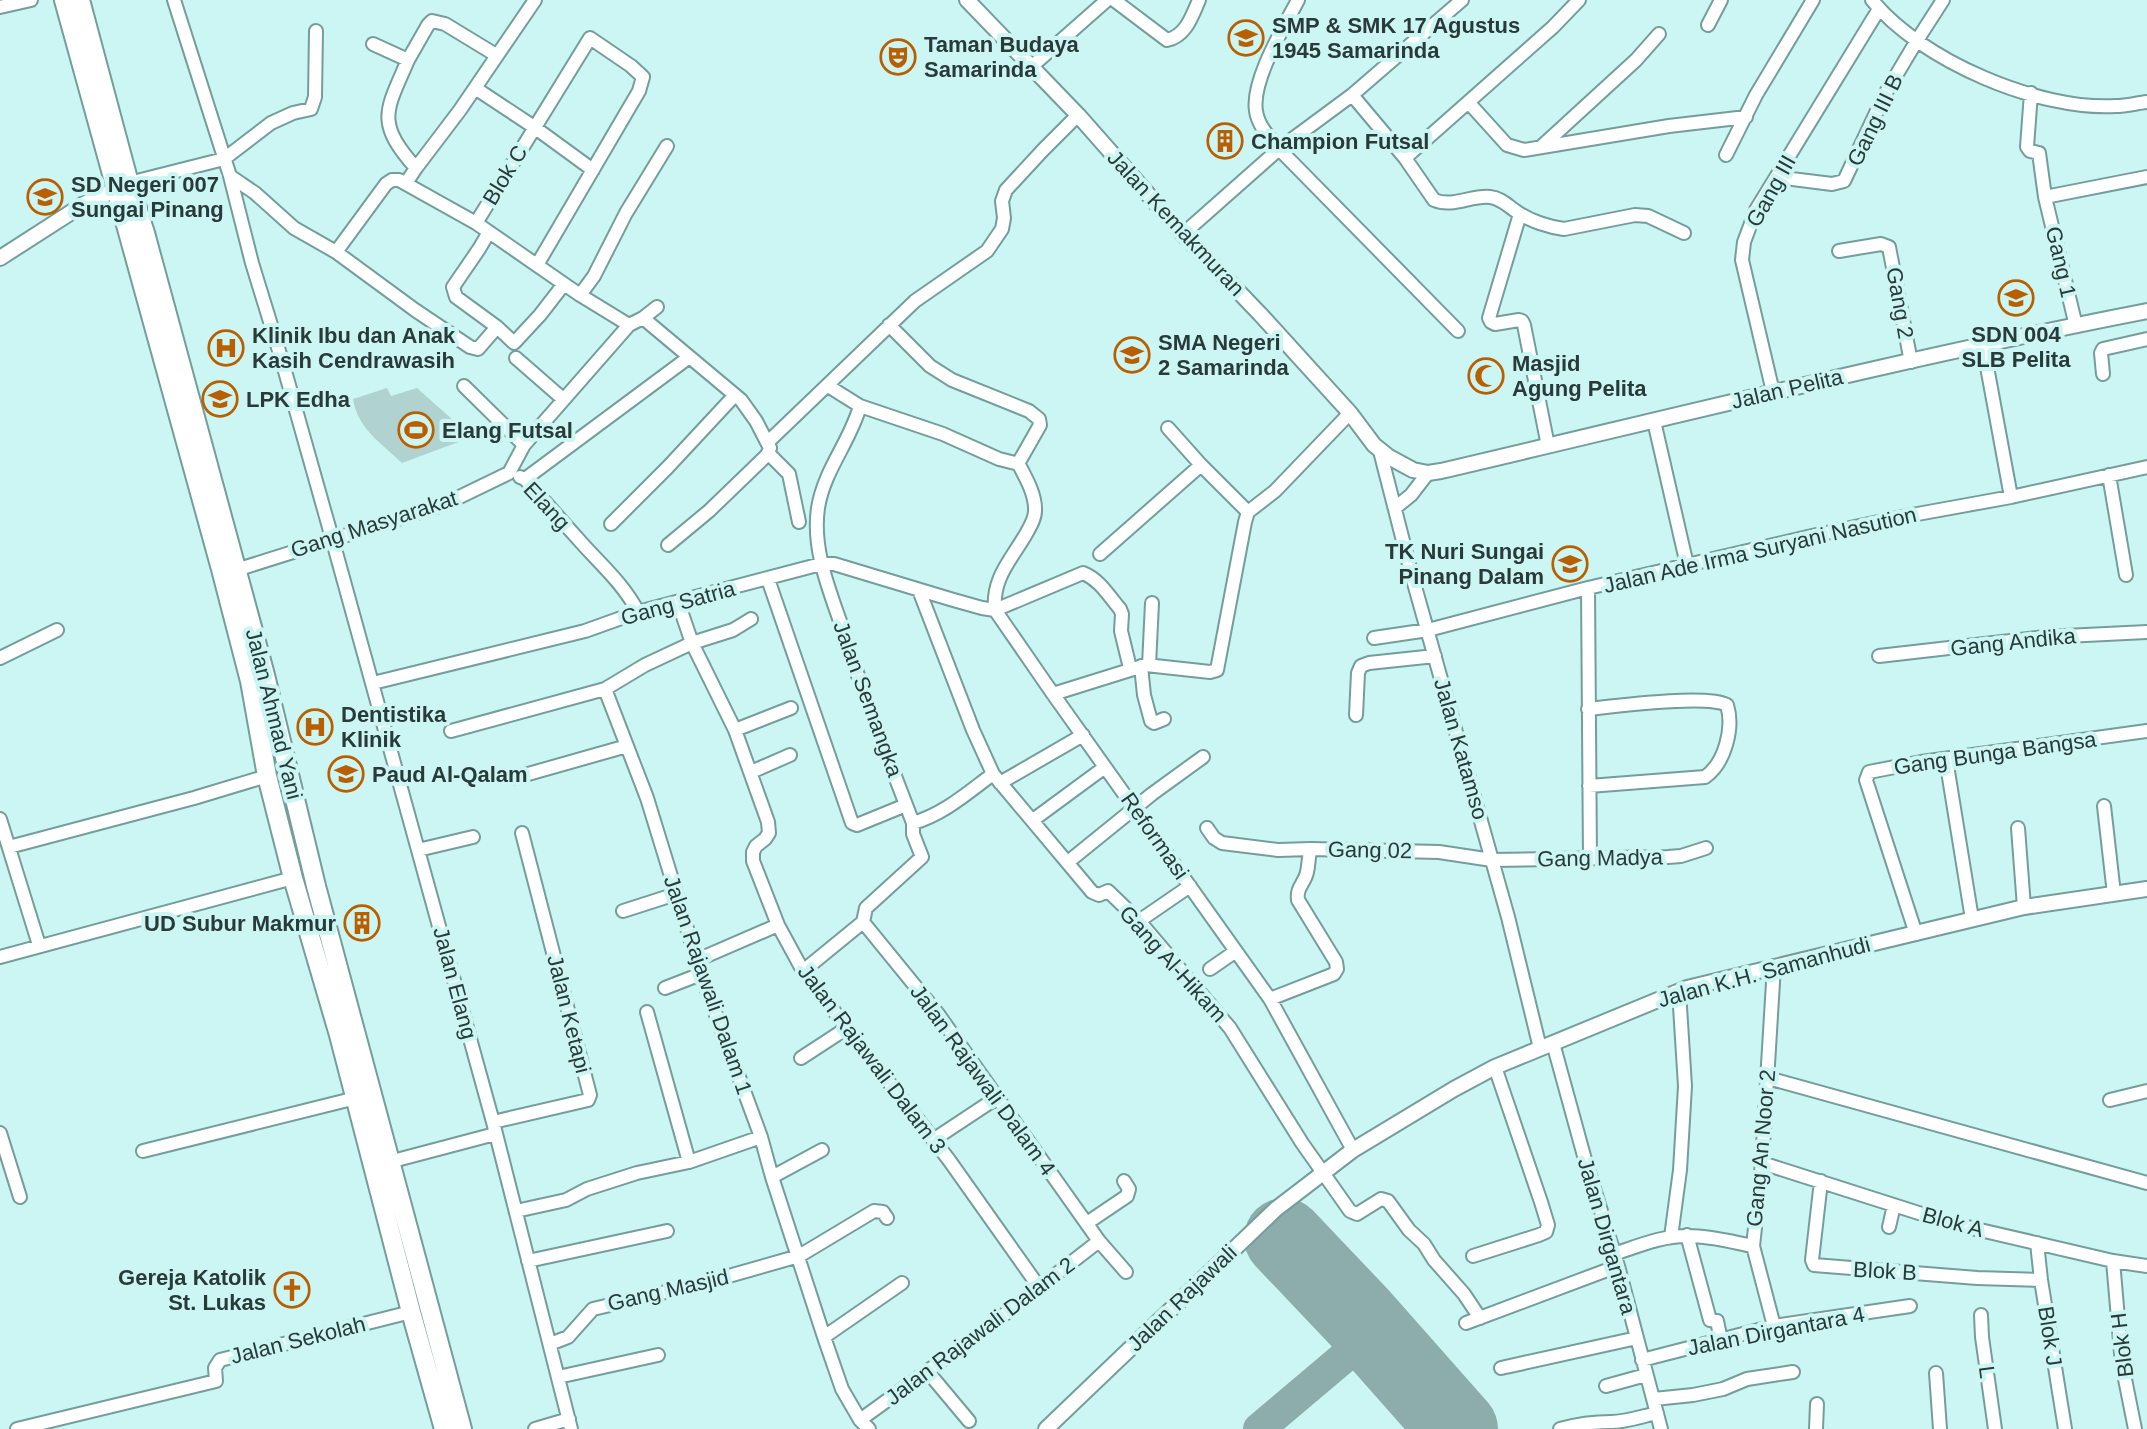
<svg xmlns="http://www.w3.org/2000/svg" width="2147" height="1429" font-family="Helvetica,sans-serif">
  <rect width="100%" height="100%" fill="#cbf6f4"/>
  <!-- green -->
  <path fill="#b0d3d2" d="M387,388L391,396L417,388L472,437L402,463C382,444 357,428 353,399Z"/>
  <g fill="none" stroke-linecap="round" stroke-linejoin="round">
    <!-- taxiway -->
    <path stroke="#8cadac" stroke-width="32" d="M1259,1429L1356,1347L1376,1343L1385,1346"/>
    <!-- runway -->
    <path stroke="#8cadac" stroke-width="80" d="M1284,1238L1359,1317L1458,1429"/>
    <defs>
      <path id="minor" d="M174,0L230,176L252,263L283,364L332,538L493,1122L571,1429
        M1114,0L1167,40C1186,36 1192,16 1199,0
        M1298,0C1284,27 1251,81 1256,111C1258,126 1270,138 1279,149L1458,331
        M1872,0C1920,60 2039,111 2116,106C2126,106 2137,103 2147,102
        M0,7L31,0
        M1708,25L1721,0
        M373,44L408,60L428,25L432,21L445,24L496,55
        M408,60C386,111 375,122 416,168
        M1031,67L1107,0
        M475,88L534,127L593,170
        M2031,93L2027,147L2030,151L2039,153L2045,197L2076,326
        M1352,95L1405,158L1434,200C1453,208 1471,195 1490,197C1501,198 1508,206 1517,212C1530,221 1549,227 1564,229L1635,215L1648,216L1684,233
        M1469,103L1507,145L1524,150L1669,126L1746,117
        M1541,147L1636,60L1659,34
        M1726,155L1756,95L1813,0
        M1405,158L1553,27L1579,0
        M230,176L255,193L294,228L336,252L415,310L470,347L478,349L497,327
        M1776,177L1832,184L1844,181L1885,94L1916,42L1943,0
        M129,183L224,159L271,123L293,113L311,109L315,97L316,31
        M406,183L416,168L460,110L535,0
        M2045,197L2147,177
        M1520,214L1489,318L1491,322L1495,324L1519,320L1522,321L1524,325L1548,446
        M476,223L590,38L631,66L643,77L639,91L537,265
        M489,232L479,249L453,287L456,297L497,327L514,343L540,315L564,284
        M1183,234L1279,149L1352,95L1462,0
        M1839,251L1881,244L1889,247L1911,362
        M336,252L386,184L392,180H399L476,223L580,295L629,325
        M580,295L594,276L626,213L667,146
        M643,318L657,307
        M1983,345L2011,497
        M516,358L563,399
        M2103,374L2101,353L2103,349L2147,339
        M464,386L524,445
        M828,386L860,406L943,434L999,459L1015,463L1019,462L1040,425L1039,419L1029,411L952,380L930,366L889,325
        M1773,392L1742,260L1744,242L1756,210L1879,9
        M1654,421L1687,565
        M1168,428L1201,465L1248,512
        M768,442L915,301L987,251L1002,229L1004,218L1002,201L1006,190L1043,150L1078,115
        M1380,451L1412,576L1508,917L1540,1048
        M768,453L789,474L799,522
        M509,473L524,445L629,325L643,318L741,400L756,421L770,448L767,455L709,511L668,545
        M2109,475L2126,575
        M520,477L525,479C543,500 561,520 579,540C600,564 623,583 638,612
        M525,479L688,358
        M1395,508L1411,495L1428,473
        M611,524L668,467L735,395
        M1100,554L1201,465
        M236,570L445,504L509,473
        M768,579L852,823L857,825L906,805
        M1588,588L1590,859
        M919,590L973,730L993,774L1092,892L1099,895L1108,891L1139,921L1230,1028L1302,1143L1350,1211L1357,1214L1381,1199L1388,1201L1409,1230L1424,1244L1434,1260L1464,1294L1480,1318
        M678,602L692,643L735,730L768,822L769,833L765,839L756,846L753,852V861L778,925L803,971L949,1160L1039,1287
        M1374,638L1428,630L1588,588L1812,536L1912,515L2011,497L2147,467
        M1879,656L2045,637L2147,632
        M0,658L57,630
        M1149,665L1152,603
        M1141,666L1144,695L1151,721L1154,723L1164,719
        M1130,668L1121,631L1122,614L1120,609C1108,595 1100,580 1083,573L995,610L1053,694L1270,999L1353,1150
        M373,683L585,631L638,612L821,564H834L950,599L982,608L995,610C992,578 1011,560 1026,534C1030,527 1035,519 1035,511C1036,495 1025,476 1018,463
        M605,689L645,665L692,643L733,630L751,619
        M1053,694L1146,665L1210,672L1217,670L1245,522L1248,512L1275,491L1350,413
        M1588,709C1616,706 1706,694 1727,705C1734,728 1725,763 1705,777L1589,786
        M1356,715L1358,673L1361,666L1369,663L1435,656
        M735,730L791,708
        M451,731L605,689L647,798L701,974L761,1137L772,1177L824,1337L842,1389L860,1420L869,1429
        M1946,759L1972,919
        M751,772L790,755
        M514,778L627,746
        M1000,783L1083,735
        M2104,806L2114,894
        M0,819L39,945
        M1033,820L1105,767
        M913,823C944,814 967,793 993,774
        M1207,828L1214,838L1222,843L1278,850L1311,849
        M2018,828L2024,907
        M9,847L194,798L267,776
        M418,850L473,837
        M1068,862L1152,794L1203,757
        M623,911L676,894
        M1139,921L1190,886
        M863,922L938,1014L1099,1241L1126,1272
        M1916,934L1866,780L1869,772L1921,762L2147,731
        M0,957L293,878
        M697,960L778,925
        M1774,966L1762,1163L1753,1246L1774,1326
        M1210,969L1236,951
        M803,971L863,922L866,908L922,857L913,834V823C888,758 863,694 842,627C829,589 812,549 818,508C824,470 850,442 860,406
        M665,988L701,974
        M1270,999L1334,974L1337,969L1336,962L1298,900C1296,887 1305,883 1307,872C1309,864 1308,857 1311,849L1439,852L1492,860L1668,857L1681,856L1706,848
        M647,1012L689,1162
        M1553,1043L1584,1156L1618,1266L1661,1429
        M801,1058L847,1028
        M1768,1078L2147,1183
        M2110,1100L2147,1091
        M493,1122L588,1100L590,1095L522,833
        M0,1133L20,1197
        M933,1140L998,1097
        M143,1151L356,1098
        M389,1162L495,1134
        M1762,1163L1950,1223L2113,1261L2147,1266
        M772,1177L822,1150
        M1821,1181L1812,1260L1814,1265L1977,1278L2041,1280
        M516,1211L566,1200L587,1189L637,1173L689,1162L761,1137
        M1087,1223L1127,1196L1129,1189L1124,1181
        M1889,1227L1894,1205
        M1687,1235L1710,1320L1717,1321L1721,1340
        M1671,1237L1680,1170L1685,1086L1679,991
        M2037,1243L2041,1280L2065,1429
        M1614,1254C1638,1246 1664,1235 1689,1236C1711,1236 1732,1242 1753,1246
        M1473,1256L1539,1235L1546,1232L1548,1225L1541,1202L1495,1067
        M528,1261L667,1231
        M2113,1261L2122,1364L2135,1429
        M1981,1315L1982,1337L1995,1429
        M1466,1323L1618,1266
        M824,1337L902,1283
        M550,1344L568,1337L593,1309L704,1283L799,1256L874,1211L883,1212L887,1218
        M1642,1360L1774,1326L1910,1306
        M1501,1368L1637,1338
        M928,1372L969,1421
        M1936,1373L1940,1429
        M558,1377L658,1355
        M1606,1386L1646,1375
        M1654,1399L1693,1395L1723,1389L1747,1379L1793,1372
        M860,1420L987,1328L1099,1241
        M17,1429L216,1381L215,1368L220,1360L411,1312
        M535,1429L569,1419
        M1560,1429C1578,1424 1593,1422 1611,1422C1626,1422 1643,1416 1657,1413
        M1816,1429L1817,1404"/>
      <path id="tertiary" d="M967,0L1078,115L1183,234L1260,314L1350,413L1374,445L1389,457L1413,470L1428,473L1441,471C1676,416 1910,357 2147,311
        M0,258L84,204L124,186
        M1046,1429L1276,1209L1353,1150L1454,1089L1495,1067L1687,988L2024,907L2147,889"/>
      <path id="primary" d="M64,0L221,569L250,681L267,776L293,878L339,1035L411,1312L444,1429
        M80,0L129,183L145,233L265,675L316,886L462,1429"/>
    </defs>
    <!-- minor casing -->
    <use href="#minor" stroke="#749d9b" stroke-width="16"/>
    <!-- tertiary casing -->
    <use href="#tertiary" stroke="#749d9b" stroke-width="18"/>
    <!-- primary casing -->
    <use href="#primary" stroke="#749d9b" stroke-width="22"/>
    <!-- minor -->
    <use href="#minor" stroke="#fff" stroke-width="12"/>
    <!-- tertiary -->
    <use href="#tertiary" stroke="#fff" stroke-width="14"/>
    <!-- primary -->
    <use href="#primary" stroke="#fff" stroke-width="18"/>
  </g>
  <!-- icons -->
  <defs>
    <symbol id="school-ring" viewBox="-11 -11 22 22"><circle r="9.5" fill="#cbf6f4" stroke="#ba5f00" stroke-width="1.5"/><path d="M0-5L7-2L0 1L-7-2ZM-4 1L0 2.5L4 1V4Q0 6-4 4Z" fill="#ba5f00"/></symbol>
    <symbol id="theatre-ring" viewBox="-11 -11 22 22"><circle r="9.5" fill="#cbf6f4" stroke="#ba5f00" stroke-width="1.5"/><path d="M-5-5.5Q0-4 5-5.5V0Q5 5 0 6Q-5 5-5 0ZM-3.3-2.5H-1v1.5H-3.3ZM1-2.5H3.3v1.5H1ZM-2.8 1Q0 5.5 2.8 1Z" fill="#ba5f00"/></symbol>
    <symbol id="building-ring" viewBox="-11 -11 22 22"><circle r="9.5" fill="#cbf6f4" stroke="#ba5f00" stroke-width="1.5"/><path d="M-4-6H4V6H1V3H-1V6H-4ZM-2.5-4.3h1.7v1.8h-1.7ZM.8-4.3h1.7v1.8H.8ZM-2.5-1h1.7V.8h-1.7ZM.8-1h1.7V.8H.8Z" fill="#ba5f00"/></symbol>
    <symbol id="hospital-ring" viewBox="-11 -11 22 22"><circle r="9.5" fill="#cbf6f4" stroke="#ba5f00" stroke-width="1.5"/><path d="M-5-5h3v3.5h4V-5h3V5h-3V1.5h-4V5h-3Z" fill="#ba5f00"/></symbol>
    <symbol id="mosque-ring" viewBox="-11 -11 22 22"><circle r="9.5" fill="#cbf6f4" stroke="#ba5f00" stroke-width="1.5"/><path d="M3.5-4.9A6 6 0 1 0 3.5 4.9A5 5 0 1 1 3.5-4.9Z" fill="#ba5f00"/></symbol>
    <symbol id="university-ring" viewBox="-11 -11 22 22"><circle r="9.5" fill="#cbf6f4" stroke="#ba5f00" stroke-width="1.5"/><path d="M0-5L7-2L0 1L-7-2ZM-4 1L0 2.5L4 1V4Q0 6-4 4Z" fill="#ba5f00"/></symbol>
    <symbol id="stadium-ring" viewBox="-11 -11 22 22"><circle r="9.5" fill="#cbf6f4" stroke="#ba5f00" stroke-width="1.5"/><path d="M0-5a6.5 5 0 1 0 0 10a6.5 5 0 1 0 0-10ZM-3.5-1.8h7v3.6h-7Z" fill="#ba5f00"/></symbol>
    <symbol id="church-ring" viewBox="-11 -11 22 22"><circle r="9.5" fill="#cbf6f4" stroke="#ba5f00" stroke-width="1.5"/><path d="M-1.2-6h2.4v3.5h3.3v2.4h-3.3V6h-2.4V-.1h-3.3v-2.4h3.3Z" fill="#ba5f00"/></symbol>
  </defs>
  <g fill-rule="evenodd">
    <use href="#school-ring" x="1226" y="18" width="40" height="40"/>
    <use href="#theatre-ring" x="878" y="37" width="40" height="40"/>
    <use href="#building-ring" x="1205" y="121" width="40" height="40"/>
    <use href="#school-ring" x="25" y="177" width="40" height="40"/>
    <use href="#school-ring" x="1996" y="278" width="40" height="40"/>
    <use href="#hospital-ring" x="206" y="328" width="40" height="40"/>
    <use href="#school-ring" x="1112" y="335" width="40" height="40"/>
    <use href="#mosque-ring" x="1466" y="356" width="40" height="40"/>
    <use href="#university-ring" x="200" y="379" width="40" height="40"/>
    <use href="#stadium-ring" x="396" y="410" width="40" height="40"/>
    <use href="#school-ring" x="1550" y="544" width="40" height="40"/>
    <use href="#hospital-ring" x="295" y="707" width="40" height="40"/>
    <use href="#school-ring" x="326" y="754" width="40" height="40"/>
    <use href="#building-ring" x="342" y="903" width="40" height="40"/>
    <use href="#church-ring" x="272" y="1270" width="40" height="40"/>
  </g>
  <g text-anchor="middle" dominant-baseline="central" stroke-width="8" stroke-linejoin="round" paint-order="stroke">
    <!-- poi labels -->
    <g font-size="22" font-weight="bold" fill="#293a39" stroke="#cbf6f4" text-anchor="start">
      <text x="1272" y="25">SMP &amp; SMK 17 Agustus<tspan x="1272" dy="25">1945 Samarinda</tspan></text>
      <text x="924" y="44">Taman Budaya<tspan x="924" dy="25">Samarinda</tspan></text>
      <text x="1251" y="141">Champion Futsal</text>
      <text x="71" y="184">SD Negeri 007<tspan x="71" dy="25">Sungai Pinang</tspan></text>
      <text x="2016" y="334" text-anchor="middle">SDN 004<tspan x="2016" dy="25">SLB Pelita</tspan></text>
      <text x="252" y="335">Klinik Ibu dan Anak<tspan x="252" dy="25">Kasih Cendrawasih</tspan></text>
      <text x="1158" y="342">SMA Negeri<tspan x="1158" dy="25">2 Samarinda</tspan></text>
      <text x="1512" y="363">Masjid<tspan x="1512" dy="25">Agung Pelita</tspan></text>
      <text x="246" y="399">LPK Edha</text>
      <text x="442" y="430">Elang Futsal</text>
      <text x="1544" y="551" text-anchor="end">TK Nuri Sungai<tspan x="1544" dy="25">Pinang Dalam</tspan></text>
      <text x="341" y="714">Dentistika<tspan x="341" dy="25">Klinik</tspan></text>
      <text x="372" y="774">Paud Al-Qalam</text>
      <text x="336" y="923" text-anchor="end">UD Subur Makmur</text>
      <text x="266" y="1277" text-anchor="end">Gereja Katolik<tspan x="266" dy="25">St. Lukas</tspan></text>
    </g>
    <!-- street labels -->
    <g font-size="22" fill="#293a39" stroke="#cbf6f4">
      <text transform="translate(1875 120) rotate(-64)">Gang III B</text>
      <text transform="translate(505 175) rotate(-59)">Blok C</text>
      <text transform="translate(1771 191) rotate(-61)">Gang III</text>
      <text transform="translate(1176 223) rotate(47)">Jalan Kemakmuran</text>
      <text transform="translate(2061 262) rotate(77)">Gang 1</text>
      <text transform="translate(1900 303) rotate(80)">Gang 2</text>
      <text transform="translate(1787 389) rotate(-13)">Jalan Pelita</text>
      <text transform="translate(547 506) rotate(47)">Elang</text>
      <text transform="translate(374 524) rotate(-18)">Gang Masyarakat</text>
      <text transform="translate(1760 550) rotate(-13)">Jalan Ade Irma Suryani Nasution</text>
      <text transform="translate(678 603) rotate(-15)">Gang Satria</text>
      <text transform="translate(2013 642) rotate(-6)">Gang Andika</text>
      <text transform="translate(868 699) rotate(70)">Jalan Semangka</text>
      <text transform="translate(274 714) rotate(76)">Jalan Ahmad Yani</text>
      <text transform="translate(1461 749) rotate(74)">Jalan Katamso</text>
      <text transform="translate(1995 753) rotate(-8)">Gang Bunga Bangsa</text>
      <text transform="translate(1155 836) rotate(55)">Reformasi</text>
      <text transform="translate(1370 850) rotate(1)">Gang 02</text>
      <text transform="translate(1600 858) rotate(-1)">Gang Madya</text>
      <text transform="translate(1173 964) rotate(48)">Gang Al-Hikam</text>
      <text transform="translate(1764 972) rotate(-15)">Jalan K.H. Samanhudi</text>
      <text transform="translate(455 983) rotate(75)">Jalan Elang</text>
      <text transform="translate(708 985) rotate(71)">Jalan Rajawali Dalam 1</text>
      <text transform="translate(569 1014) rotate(76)">Jalan Ketapi</text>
      <text transform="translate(872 1059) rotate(53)">Jalan Rajawali Dalam 3</text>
      <text transform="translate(983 1080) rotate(54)">Jalan Rajawali Dalam 4</text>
      <text transform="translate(1761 1148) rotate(-85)">Gang An Noor 2</text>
      <text transform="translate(1953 1222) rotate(15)">Blok A</text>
      <text transform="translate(1607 1236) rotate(74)">Jalan Dirgantara</text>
      <text transform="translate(1885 1271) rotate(3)">Blok B</text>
      <text transform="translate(668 1290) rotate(-13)">Gang Masjid</text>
      <text transform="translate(1182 1298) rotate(-44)">Jalan Rajawali</text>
      <text transform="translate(980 1331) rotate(-37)">Jalan Rajawali Dalam 2</text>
      <text transform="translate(1776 1331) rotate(-11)">Jalan Dirgantara 4</text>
      <text transform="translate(2050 1336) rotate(81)">Blok J</text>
      <text transform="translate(298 1340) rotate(-14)">Jalan Sekolah</text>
      <text transform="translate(2122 1345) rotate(-97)">Blok H</text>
      <text transform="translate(1987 1372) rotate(82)">L</text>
    </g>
  </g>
</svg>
